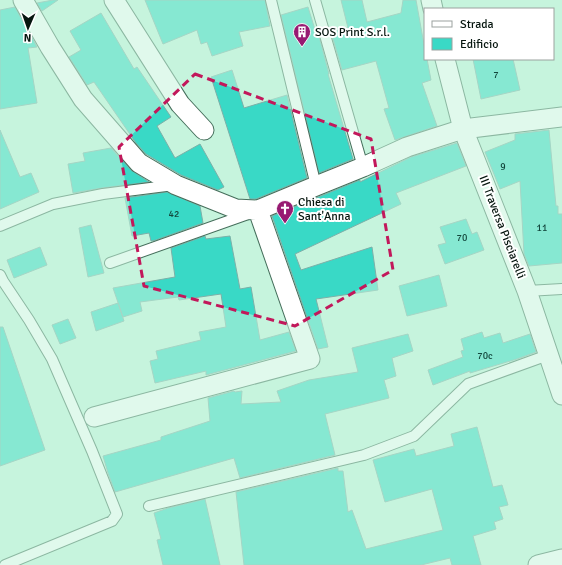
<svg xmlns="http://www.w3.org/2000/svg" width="562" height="565" font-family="Signika,sans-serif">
  <rect width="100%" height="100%" fill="#c6f4dd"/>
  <!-- building -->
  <path fill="#39d9c6" stroke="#7cb0a8" d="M53,0H58L42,11L37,3Z
    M145,0H265L270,26L239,32L243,46L212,56L207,42L201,44L197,30L163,44Z
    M341,0H362L367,22L401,13L403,0H416L425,50V59H427L431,80L422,83L437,126L395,140L384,109L389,108L376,61L342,70L331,32L348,28Z
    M15,7L37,47L28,48L37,103L0,109V10Z
    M308,7L317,36H319L329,74H328L353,159L319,173L281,15Z
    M101,13L134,69L137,67L171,117L157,126L175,158L200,144L224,187L218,190L181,175L146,154L136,143L94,82L87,85L69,57L81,50L70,31Z
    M473,59H513L520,90L481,99Z
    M232,70L244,108L287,95L307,178L256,199H250L211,77Z
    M0,130L20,177L31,173L39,192L0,209Z
    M549,130L556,206H558V214H562V263L529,266L524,254L520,181L500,189L485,152L515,140V134Z
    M457,143L466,166L396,193L401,204L295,254L301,270L372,247L378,290L316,299L328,347L318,349L272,216L360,180V182L411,157Z
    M111,148L131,170L149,182L102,188L73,193L68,164L85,161L83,153Z
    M167,192L200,206L203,223L156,240L151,241L149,233L132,236L125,198Z
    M466,219L472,234L477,232L484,250L445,264L438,245L446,243L440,227Z
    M91,225L104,273L88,277L79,228Z
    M205,236L206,239L230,236L240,289L251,287L260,340L289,332L296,351L206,375V371L155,383L150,361L158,359L156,351L201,340L199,332L226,327L221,294L179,300L178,297L140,302L142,311L123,317L113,288L175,277L171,248Z
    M40,247L47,265L14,278L7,260Z
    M439,275L447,306L407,316L399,286Z
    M118,303L124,321L96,331L91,312Z
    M68,319L76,338L60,344L52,325Z
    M0,327H3L45,450L0,466Z
    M482,332L484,338L500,333L503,343L530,334L536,352L517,359L470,373V371L433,385L428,370L463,357L461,351L464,350L461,339Z
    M408,334L413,351L392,358L396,376L384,380L389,398L325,414L335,455L240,478L234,458L115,492L108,473L103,456L161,440V437L210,421L208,398L234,391L235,392L242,391L241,404L281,402L277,391L309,380L358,372L352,348Z
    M477,427L493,487L502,485L508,505L499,507L503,519L494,522L496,529L473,536L481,565H452L450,558L421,565H244L236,492L338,468V471H343L348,512L352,510L366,549L443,530L432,489L385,502L373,460L414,449L416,456L454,446L451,434Z
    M205,499L220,565H163L157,540L161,539L154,513L168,508Z"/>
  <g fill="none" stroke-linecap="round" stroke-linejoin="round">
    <defs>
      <path id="service" d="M271,0L316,186
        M315,0L363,167
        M0,226L53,204L103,194L174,185
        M110,263L248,214
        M0,275L3,281L29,320L52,359L92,451L117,514L112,521L5,565
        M527,291L562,289
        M149,506L364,455L414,436L468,384L548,355"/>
      <path id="minor" d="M23,0L50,47L83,99L139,163L176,185L236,209L258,210L316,186L363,167L407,147L463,129L562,117
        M114,0L180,104L204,130
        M431,0L433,9
        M445,59L463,129L527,291L562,395
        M94,417L310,359L258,210
        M538,565L562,559"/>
    </defs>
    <!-- service casing -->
    <use href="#service" stroke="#456e5b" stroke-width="12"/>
    <!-- minor casing -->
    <use href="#minor" stroke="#456e5b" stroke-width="21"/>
    <!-- service -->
    <use href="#service" stroke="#fff" stroke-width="10"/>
    <!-- minor -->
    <use href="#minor" stroke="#fff" stroke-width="19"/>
  </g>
  <!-- marked area -->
  <path d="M0 0H562V565H0ZM195,74L371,139L393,270L295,326L144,286L119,147Z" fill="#c6f4dd" fill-opacity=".55" fill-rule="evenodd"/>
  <path fill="none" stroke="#c2185b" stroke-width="3" stroke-dasharray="8 5" stroke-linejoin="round" d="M195,74L371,139L393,270L295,326L144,286L119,147Z"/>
  <!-- icons -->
  <defs>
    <symbol id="building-pin" viewBox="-11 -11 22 30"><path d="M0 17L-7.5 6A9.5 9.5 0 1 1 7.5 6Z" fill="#971a72" stroke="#fff"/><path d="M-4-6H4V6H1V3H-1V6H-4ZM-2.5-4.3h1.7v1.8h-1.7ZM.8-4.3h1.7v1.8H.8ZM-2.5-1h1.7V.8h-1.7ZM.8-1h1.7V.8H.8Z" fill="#fff"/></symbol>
    <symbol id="church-pin" viewBox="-11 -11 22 30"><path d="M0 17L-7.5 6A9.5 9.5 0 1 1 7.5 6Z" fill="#971a72" stroke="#fff"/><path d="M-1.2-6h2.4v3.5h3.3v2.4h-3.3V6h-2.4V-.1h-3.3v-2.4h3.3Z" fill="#fff"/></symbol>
  </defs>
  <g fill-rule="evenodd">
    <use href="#building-pin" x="292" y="22" width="20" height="27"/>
    <use href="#church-pin" x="275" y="199" width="20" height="27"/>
  </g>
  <g text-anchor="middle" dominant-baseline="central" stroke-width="4" stroke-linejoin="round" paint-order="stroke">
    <!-- number labels -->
    <g font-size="10" fill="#13473d">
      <text x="496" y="75">7</text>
      <text x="503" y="167">9</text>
      <text x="174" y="214">42</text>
      <text x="542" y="228">11</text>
      <text x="462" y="238">70</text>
      <text x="485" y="356">70c</text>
    </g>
    <!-- poi labels -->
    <g font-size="12" fill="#06160f" stroke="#fff" text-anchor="start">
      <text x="315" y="32">SOS Print S.r.l.</text>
      <text x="298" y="202">Chiesa di<tspan x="298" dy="14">Sant'Anna</tspan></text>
    </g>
    <!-- street labels -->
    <g font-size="12" fill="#06160f" stroke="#fff">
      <text transform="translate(502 227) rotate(69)">III Traversa Pisciarelli</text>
    </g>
  </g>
  <!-- legend -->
  <rect x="424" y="8" width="130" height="52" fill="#ffffff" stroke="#9ba29f"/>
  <rect x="432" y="21" width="20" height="6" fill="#ffffff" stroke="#9ba29f"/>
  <text x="460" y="28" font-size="12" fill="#06160f">Strada</text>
  <rect x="432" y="38" width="20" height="12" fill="#39d9c6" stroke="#9ba29f"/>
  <text x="460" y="48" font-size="12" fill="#06160f">Edificio</text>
  <!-- north arrow -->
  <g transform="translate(28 28) rotate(182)" stroke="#ffffff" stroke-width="3" paint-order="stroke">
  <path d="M0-3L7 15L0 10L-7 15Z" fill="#06160f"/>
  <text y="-6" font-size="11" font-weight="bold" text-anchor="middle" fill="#06160f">N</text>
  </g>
</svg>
